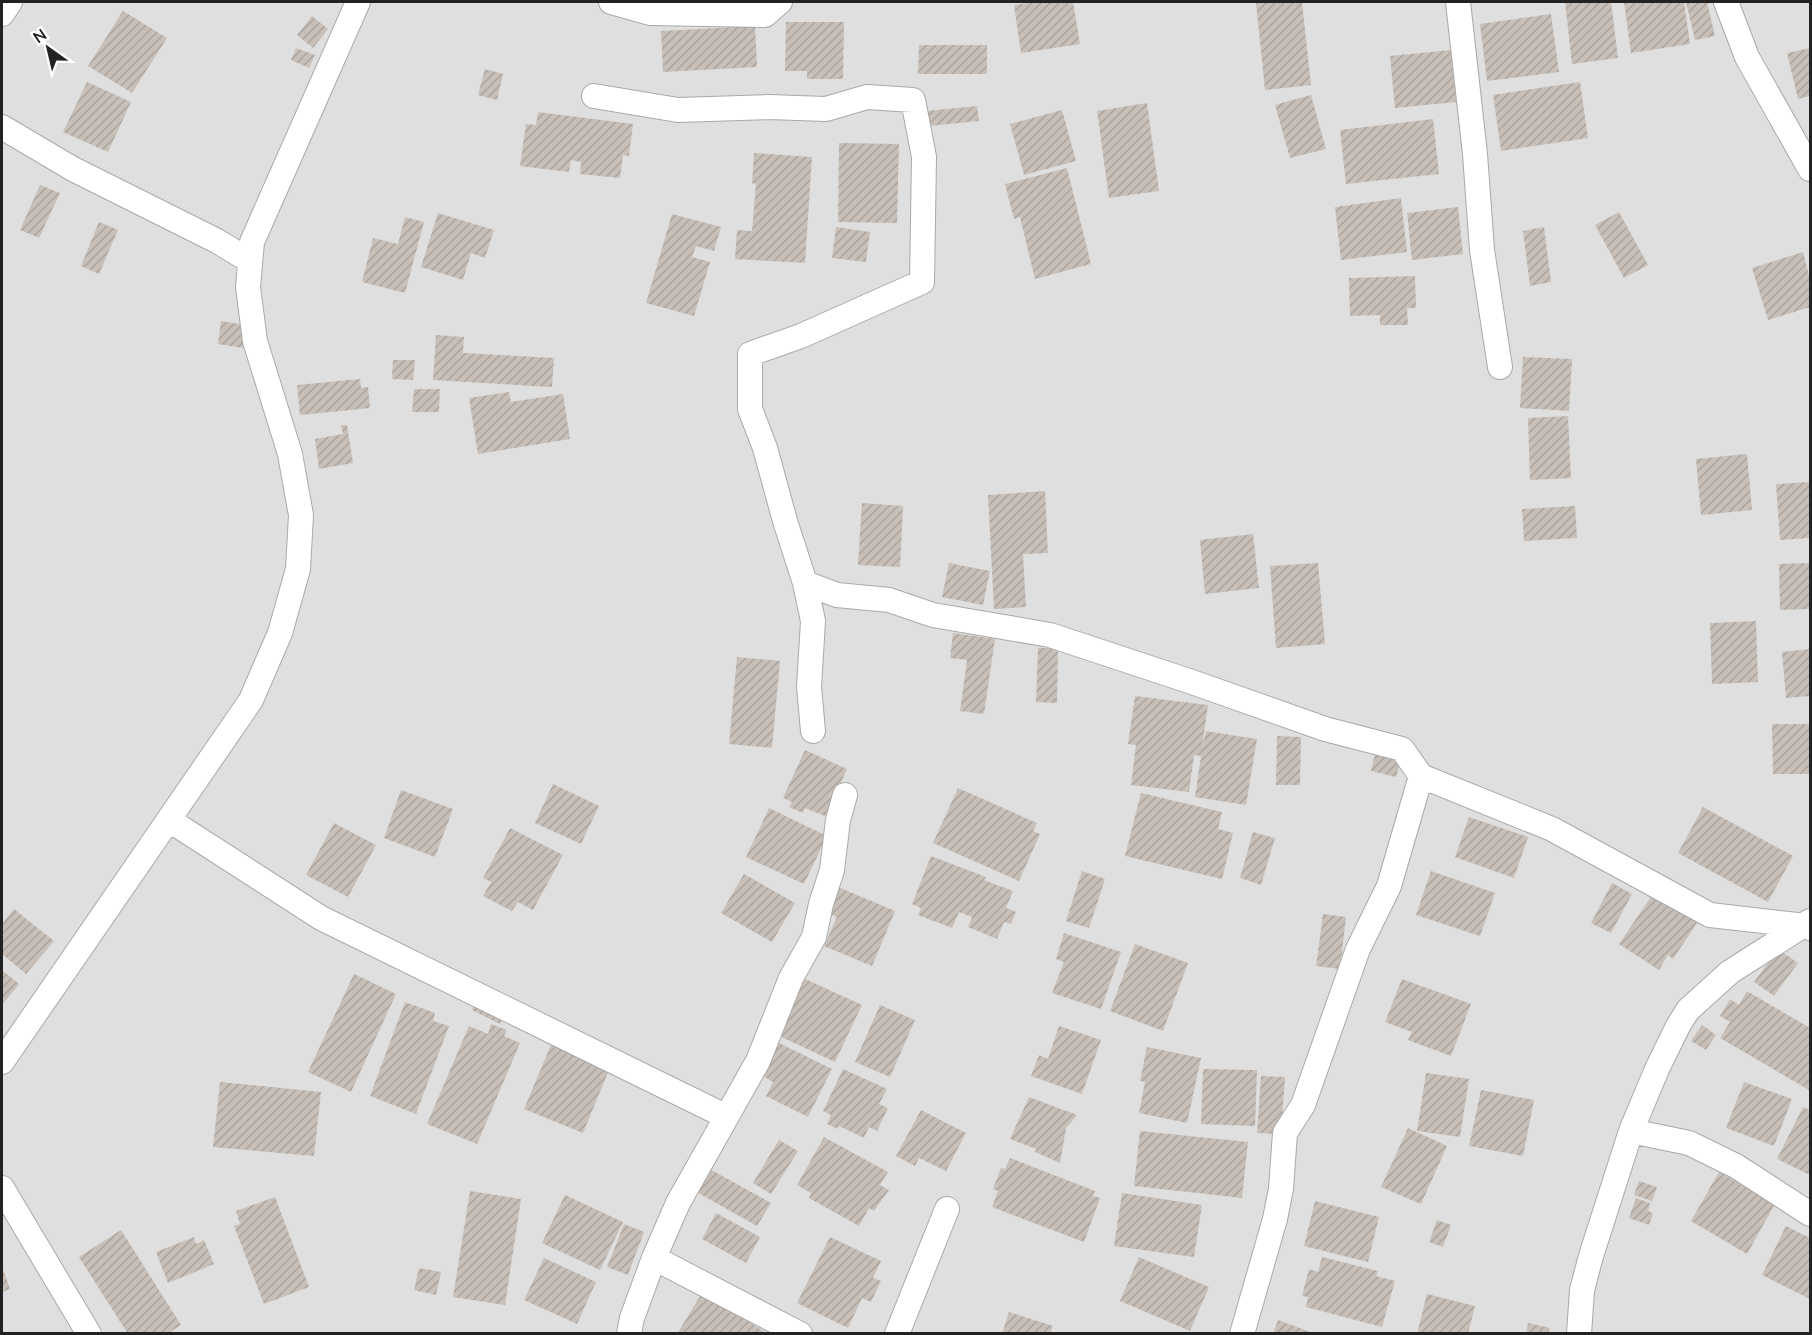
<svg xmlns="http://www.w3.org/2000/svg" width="1812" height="1335" font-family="'Nunito Sans',sans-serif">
  <defs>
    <pattern id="building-hatch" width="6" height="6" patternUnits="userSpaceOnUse" patternTransform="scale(1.5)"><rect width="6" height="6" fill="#c7bfb8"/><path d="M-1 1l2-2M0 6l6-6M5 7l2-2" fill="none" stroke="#aba49e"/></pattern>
  </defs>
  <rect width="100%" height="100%" fill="#f2efe9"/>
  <!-- residential -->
  <path fill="#e0dfdf" d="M2,2H1810V1333H2Z"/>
  <!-- building -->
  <path fill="url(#building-hatch)" d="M1035,2H1073L1080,44L1021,53L1014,5Z
    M1270,2H1302L1311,85L1265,90L1256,3Z
    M1565,2H1611L1618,58L1572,64Z
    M1624,2H1684L1690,44L1631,53Z
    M1686,2H1707L1715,36L1695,40Z
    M123,11L167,38L132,93L88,66Z
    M1551,14L1559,72L1487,81L1480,24Z
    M312,16L328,29L313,48L297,35Z
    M786,22H844L843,79H807V71H785Z
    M755,26L757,67L663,72L661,31Z
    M919,45H987V74H918Z
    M296,48L315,55L309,68L291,60Z
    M1810,48V96L1798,99L1787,53Z
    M1451,50L1456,102L1395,108L1390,56Z
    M485,69L503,74L497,100L478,95Z
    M87,82L131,102L108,152L63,132Z
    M1580,82L1588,138L1501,151L1493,95Z
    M1311,95L1326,149L1290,158L1275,105Z
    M1147,103L1159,191L1109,198L1097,111Z
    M977,106L979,121L929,126L927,111Z
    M1062,110L1076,161L1024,175L1010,124Z
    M538,112L633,124L629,156L623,155L620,178L580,174L581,162L571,160L569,172L520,166L526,124L536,125Z
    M1433,119L1439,174L1346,184L1340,130Z
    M839,143L899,144L897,223L838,222Z
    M754,153L812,157L805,263L735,259L737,230L752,231L756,184L752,183Z
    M1067,168L1091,264L1035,279L1020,217L1014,219L1005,184Z
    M40,185L60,193L39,238L20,230Z
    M1401,198L1407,252L1341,260L1335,207Z
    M1458,207L1463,254L1412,260L1407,213Z
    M1619,212L1648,265L1624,278L1595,225Z
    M438,213L494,230L485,258L471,253L463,280L421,267Z
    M672,214L721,227L714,251L696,246L692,257L710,262L694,316L646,303Z
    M405,217L424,222L405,293L362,282L373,238L398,244Z
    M99,222L118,230L99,274L81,266Z
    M836,227L870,232L866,262L832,258Z
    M1544,227L1551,282L1530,286L1523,231Z
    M1803,252L1810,279V307L1768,320L1752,268Z
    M1415,276L1416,308H1407L1408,325H1380V315L1350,316L1349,278Z
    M221,321L246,325L243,348L218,344Z
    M436,335L464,337L463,353L554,358L552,387L433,380Z
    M1523,357L1572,359L1569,411L1520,408Z
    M393,360H415L413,380L392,379Z
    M360,379L361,388L368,387L370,408L300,415L297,385Z
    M414,389H440L439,412H412Z
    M509,392L511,402L563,394L570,439L478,454L469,398Z
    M1568,416L1571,478L1530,480L1528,418Z
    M341,425H347L353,463L319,469L315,439L343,434Z
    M1747,454L1752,510L1701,515L1696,459Z
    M1810,482V538L1780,540L1776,484Z
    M1045,491L1048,553L1023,554L1026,607L994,609L988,495Z
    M862,503L903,506L900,567L858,565Z
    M1575,506L1577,538L1524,541L1522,509Z
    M1253,534L1259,588L1205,594L1200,540Z
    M949,563L990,571L983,605L942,597Z
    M1318,563L1325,644L1276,648L1270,566Z
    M1810,563V609L1780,610L1779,564Z
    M1756,621L1758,682L1712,684L1710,623Z
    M953,633L995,639L984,714L960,711L967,660L950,658Z
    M1038,648H1058L1057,703L1036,702Z
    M1810,649V696L1786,698L1782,652Z
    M737,657L780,661L772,748L729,744Z
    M1135,696L1208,705L1202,747L1206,731L1257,739L1246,805L1195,797L1201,756L1194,755L1189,792L1131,785L1136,745L1128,744Z
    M1772,724H1810V774H1773Z
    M1277,736L1301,737L1300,785H1276Z
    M1376,749L1402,755L1396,777L1371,771Z
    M805,750L847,769L825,816L805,808L803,813L789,807L792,802L783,798Z
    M553,784L599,806L581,844L535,823Z
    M958,788L1037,823L1033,831L1040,834L1019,881L933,843Z
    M401,790L453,809L435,857L384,838Z
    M1141,793L1222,812L1218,829L1233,833L1222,879L1125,856Z
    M1703,807L1793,856L1768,902L1678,853Z
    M769,808L827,836L804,884L746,857Z
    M1469,817L1528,837L1514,878L1455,857Z
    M334,823L376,845L348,897L306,875Z
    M510,828L563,855L533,910L518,902L512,911L483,896L491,882L483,878Z
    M1253,832L1275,838L1261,885L1240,878Z
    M931,856L986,877L984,880L1013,891L1006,908L1016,912L1011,924L1004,922L997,939L968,927L972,917L959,912L952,928L918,915L921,908L912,904Z
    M1082,871L1105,879L1089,928L1066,921Z
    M1431,871L1495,893L1480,936L1416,915Z
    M744,874L795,903L772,942L721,913Z
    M1612,883L1632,894L1611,933L1591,923Z
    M838,887L895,911L872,966L824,946L837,917L827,913Z
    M1655,891L1699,920L1673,959L1668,955L1659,970L1619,944Z
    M14,909L54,941L26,974L2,954V924Z
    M1323,914L1346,917L1340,969L1316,966Z
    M1064,933L1121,952L1101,1009L1052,993L1064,962L1056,959Z
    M1135,944L1188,963L1163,1031L1110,1011Z
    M1778,949L1798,963L1774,996L1754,982Z
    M2,970L19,984L2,1005Z
    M354,974L396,994L351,1092L308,1072Z
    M803,978L862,1005L835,1062L777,1035Z
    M1402,979L1471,1004L1451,1056L1408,1040L1412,1032L1385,1022Z
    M1747,991L1810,1028L1809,1090L1720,1038L1730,1022L1720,1016L1730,999L1739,1005Z
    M478,997L507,1011L500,1024L472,1010Z
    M405,1002L435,1013L433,1021L449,1026L416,1114L370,1096Z
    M880,1005L915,1020L890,1077L855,1062Z
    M491,1024L507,1030L504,1036L520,1043L477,1144L427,1124L469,1026L488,1034Z
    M1702,1025L1716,1035L1706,1050L1691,1041Z
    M1059,1026L1101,1040L1082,1094L1031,1076L1039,1055L1048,1059Z
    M777,1042L832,1069L808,1117L766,1096L773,1082L761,1075Z
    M551,1045L609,1070L583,1133L524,1109Z
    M1147,1047L1201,1058L1187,1123L1139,1113L1145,1082L1140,1081Z
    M843,1069L887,1089L879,1104L888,1108L877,1131L869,1127L864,1138L839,1126L838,1129L827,1124L831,1115L823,1111Z
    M1203,1069L1257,1070L1255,1126L1201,1124Z
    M1426,1073L1469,1079L1460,1137L1417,1131Z
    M1261,1076L1285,1077L1281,1134L1257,1133Z
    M220,1082L321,1092L314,1156L213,1147Z
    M1744,1082L1792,1099L1774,1146L1726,1128Z
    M1481,1090L1534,1100L1523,1156L1469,1146Z
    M1029,1097L1077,1115L1066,1128L1060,1163L1035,1152L1036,1149L1010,1139Z
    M1803,1107L1810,1110V1175L1777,1159Z
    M921,1110L966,1133L946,1171L919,1158L915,1166L896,1156Z
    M1408,1128L1447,1146L1421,1204L1381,1187Z
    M1140,1131L1248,1142L1242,1198L1134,1186Z
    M824,1137L888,1172L880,1185L889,1190L874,1211L869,1208L859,1226L809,1198L811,1193L797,1185Z
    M779,1140L798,1151L771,1194L753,1183Z
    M1010,1158L1095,1191L1093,1196L1100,1198L1084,1242L992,1207L998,1191L993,1189L1001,1168L1005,1169Z
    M706,1167L771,1203L757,1226L693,1190Z
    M1719,1172L1775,1204L1747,1254L1691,1221Z
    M1639,1181L1657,1187L1652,1201L1634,1195Z
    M470,1191L521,1199L505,1305L453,1297Z
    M1122,1193L1202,1205L1194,1257L1114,1246Z
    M565,1195L623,1222L600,1270L542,1243Z
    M275,1197L309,1287L264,1304L234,1226L240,1224L236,1211Z
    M1636,1198L1650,1203L1648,1211L1653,1213L1649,1225L1629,1218Z
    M1315,1201L1379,1217L1368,1262L1304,1246Z
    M716,1213L760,1237L746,1263L702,1239Z
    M1437,1220L1451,1225L1443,1247L1429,1242Z
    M624,1224L644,1232L628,1275L607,1267Z
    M1786,1226L1810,1238V1299L1762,1275Z
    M121,1230L181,1325L167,1334H128L79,1257Z
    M194,1237L196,1244L204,1240L214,1264L168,1283L156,1252Z
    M830,1237L881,1261L873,1278L881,1281L871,1302L862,1298L848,1328L797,1303Z
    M1139,1257L1209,1287L1190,1331L1120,1301Z
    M1322,1257L1378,1271L1376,1276L1395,1281L1382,1327L1306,1307L1308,1297L1302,1296L1309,1269L1318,1272Z
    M544,1258L596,1282L577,1324L524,1300Z
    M2,1267L10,1289L2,1292Z
    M419,1268L441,1272L436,1295L414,1290Z
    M702,1293L768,1334H677Z
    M1427,1294L1475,1306L1468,1334H1417Z
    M1009,1312L1053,1326L1050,1334H1002Z
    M1278,1320L1313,1333V1334H1273Z
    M1528,1323L1550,1328L1548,1334H1526Z"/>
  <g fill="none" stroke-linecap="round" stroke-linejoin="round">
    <defs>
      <path id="street" d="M611,2L650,13L765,15L780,2
        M1458,2L1475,154L1482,250L1500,367
        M1726,2L1747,57L1810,169
        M2,14L10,2
        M594,96L678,110L769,107L826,109L867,97L913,100L924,157L922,282L801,336L750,354V409L765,448L785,521L805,583L837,595L889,600L933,615L1050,635L1189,681L1325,729L1402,749L1421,776L1552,829L1710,915L1806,926L1810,928
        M2,127L73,169L217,241L250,261
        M805,583L813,621L809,687L813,731
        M169,820L321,918L725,1116
        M2,1062L251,700L280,633L298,569L301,515L290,454L255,341L248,287L252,242L358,2
        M1631,1131L1689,1143L1736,1166L1810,1214
        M2,1188L89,1334
        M654,1258L800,1334
        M629,1334L632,1318L654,1258L678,1203L758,1061L791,978L814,937L821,904L832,870L838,820L845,795
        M897,1334L947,1209
        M1242,1334L1275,1219L1281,1189L1285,1133L1303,1105L1358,949L1389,886L1421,776
        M1579,1334L1582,1290L1591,1256L1631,1131L1657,1069L1678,1026L1688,1010L1730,972L1810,921"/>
    </defs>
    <!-- street casing -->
    <use href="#street" stroke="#a9a9a9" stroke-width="26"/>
    <!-- street -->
    <use href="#street" stroke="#fff" stroke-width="24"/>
  </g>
  <!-- border -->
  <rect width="1812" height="1335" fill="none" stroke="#222222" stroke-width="6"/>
  <!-- north arrow -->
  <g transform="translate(48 48) rotate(326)" stroke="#ffffff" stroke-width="4.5" paint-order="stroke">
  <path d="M0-4.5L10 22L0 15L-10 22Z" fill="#222222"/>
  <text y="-9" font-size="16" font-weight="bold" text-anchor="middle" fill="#222222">N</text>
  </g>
</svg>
